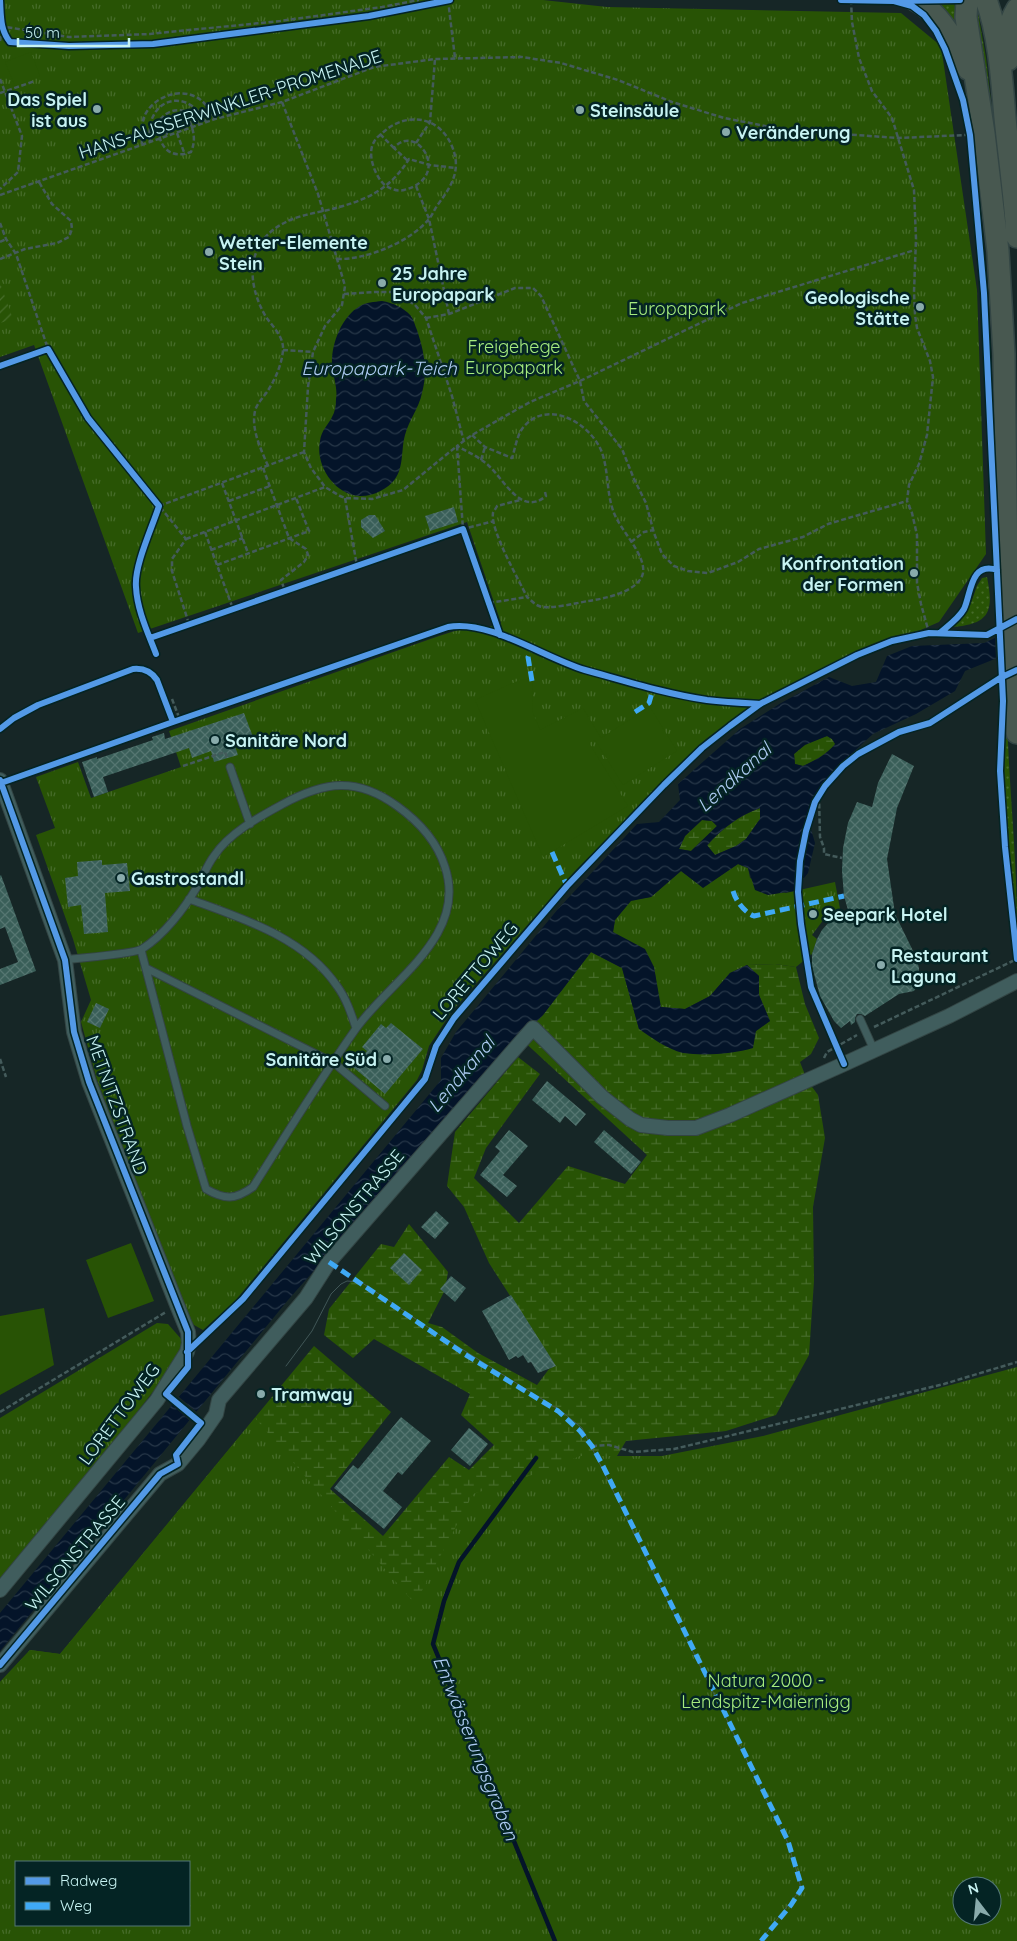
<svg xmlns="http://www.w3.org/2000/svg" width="1017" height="1941" font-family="Quicksand,sans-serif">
  <defs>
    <pattern id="grass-dots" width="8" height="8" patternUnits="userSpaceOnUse" patternTransform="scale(1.25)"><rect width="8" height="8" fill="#285305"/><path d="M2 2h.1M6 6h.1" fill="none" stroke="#466c2a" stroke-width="1.8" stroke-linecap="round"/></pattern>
    <pattern id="wetland-marsh" width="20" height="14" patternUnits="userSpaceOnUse" patternTransform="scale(1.25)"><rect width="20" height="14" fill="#285305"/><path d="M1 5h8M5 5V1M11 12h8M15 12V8" fill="none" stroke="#466c2a"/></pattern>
    <pattern id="park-tufts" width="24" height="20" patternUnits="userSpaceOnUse" patternTransform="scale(1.25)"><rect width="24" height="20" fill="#285305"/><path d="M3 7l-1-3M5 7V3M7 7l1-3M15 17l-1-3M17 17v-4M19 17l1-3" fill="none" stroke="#466c2a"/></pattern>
    <pattern id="garden-furrows" width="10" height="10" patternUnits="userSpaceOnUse" patternTransform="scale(1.25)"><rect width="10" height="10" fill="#285305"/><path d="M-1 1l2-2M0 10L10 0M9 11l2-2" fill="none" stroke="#466c2a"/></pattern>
    <pattern id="water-waves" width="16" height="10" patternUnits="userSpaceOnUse" patternTransform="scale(1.25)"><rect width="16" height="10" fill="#041429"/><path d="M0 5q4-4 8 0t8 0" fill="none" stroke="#273748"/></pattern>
    <pattern id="building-cross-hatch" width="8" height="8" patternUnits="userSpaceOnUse" patternTransform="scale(1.25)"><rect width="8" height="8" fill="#3a5f59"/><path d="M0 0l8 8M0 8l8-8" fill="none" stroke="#557671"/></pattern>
  </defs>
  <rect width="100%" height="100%" fill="#162626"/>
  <!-- grass -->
  <path fill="url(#grass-dots)" d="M954,1L961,41L932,3Z
    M976,1L986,58L1003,207L971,2Z
    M987,577C994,611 990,624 953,627L969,608L977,586L982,578Z
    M1007,709C1008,781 1017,853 1017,925C1008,854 998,780 1007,709Z"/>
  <!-- wetland -->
  <path fill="url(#wetland-marsh)" fill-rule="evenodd" d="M827,736L832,739L836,744C825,755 816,760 803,766L795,764L794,754L805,744Z
    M760,808V819L746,839L736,846L715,855L707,846C722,828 739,816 760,808Z
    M702,820L712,821L717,826L691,851L679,849L685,836Z
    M591,952L622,968L639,1029L756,1031L770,1021L759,995V976L747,965L775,964L796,967L805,1004L819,1038L811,1054L800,1062L807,1080L818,1095L825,1138L813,1207L814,1281L809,1355L776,1415L726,1431L626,1441L617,1456L581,1941H0V1682L30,1650L60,1654L314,1346L391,1412L330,1489L383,1536L449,1457L469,1470L494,1445L461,1415L470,1394L374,1339L353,1358L324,1335L329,1309L381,1244L394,1247L409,1224L448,1272L445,1290L428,1323L442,1327L478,1353L537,1385L549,1369L555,1366L489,1263L464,1207L447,1186L455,1132L518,1057L540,1074L486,1148L474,1178L519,1223L568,1166L625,1184L647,1155L520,1038L543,1015ZM16,1862H189V1925H16Z"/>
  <!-- park -->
  <path fill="url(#park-tufts)" fill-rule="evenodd" d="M0,0H543L607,7L901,13L941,46L977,290L986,554L939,622L760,700L706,739L574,872L452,1011L429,1046L422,1070L417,1080L235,1301L203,1330L194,1325L188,1315L97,1080L81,1022L91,1000L73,939L36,835L55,828L36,777L78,762L91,798L181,767L169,731L439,636L458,630H479L501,623L467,522L138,633L34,345L0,357Z
    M738,864L748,868L750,878L786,893L835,882L841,914L836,917L832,913L824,919L812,935L817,939L812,954L796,967L775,964L747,965L730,973L710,996L685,1009L660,1007L654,967L613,932L615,920L631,900L651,897L681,871L703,887Z
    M157,1323L168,1324L182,1340L183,1353L124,1429L0,1580V1418Z
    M1017,1367V1941H0V1682L30,1650L60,1654L255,1418L415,1604L473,1494L547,1470L580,1456H662L763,1436ZM16,1862H189V1925H16ZM962,1886H992V1916H962Z"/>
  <!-- garden -->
  <path fill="url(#garden-furrows)" d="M0,283L13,319L0,323Z"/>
  <!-- pitch -->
  <path fill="#285305" d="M31,52L40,76L15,86L5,62Z
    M522,679L532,681L533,713L540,730L583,708L601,738L650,707L677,751L623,785L595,740L589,743L628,806L543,857L475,700Z
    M131,1243L154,1301L108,1318L86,1260Z
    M44,1308L54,1365L0,1395V1316Z"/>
  <!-- water -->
  <path fill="url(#water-waves)" fill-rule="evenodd" d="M382,301C393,303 403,307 411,316C414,320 415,326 417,330C424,351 428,371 422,393C419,408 409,420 405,435C401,449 404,467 395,479C388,489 372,497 359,496C334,494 315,465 320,441C321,431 328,425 332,417C335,412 336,405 336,399C338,389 333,376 332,365C331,345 341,317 360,306C366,302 374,302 382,301Z
    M1017,628V650L965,671L955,691L916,714L873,734L838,766L815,794L807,815L815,843L808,873L794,891L768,895L755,890L748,868L738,864L703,888L681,871L651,897L631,901L615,920L613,932L645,949L654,967L661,1007L685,1009L710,996L730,973L747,965L759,976V995L770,1021L756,1031L753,1048C734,1054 703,1056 683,1053C667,1049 652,1038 639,1029L622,968L591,952L543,1015L520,1038L288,1300L0,1651V1613L441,1080V1058L456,1032L558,909L637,824L659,822L680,800L678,784L740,729L781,703L829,677L852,686L876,682L887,656L912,646L984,643ZM827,736L832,739L835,744C826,755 816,760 803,766L795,764L794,754L805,745ZM760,808V819L746,839L736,846L715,855L707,845C722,829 739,815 760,808ZM702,820L712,821L717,826L691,851L679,849L685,836Z"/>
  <!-- pier -->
  <path fill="#162626" d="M1017,626V653L996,661L995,636Z
    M178,1396L198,1413L191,1422L171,1404Z"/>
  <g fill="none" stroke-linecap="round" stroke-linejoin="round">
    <!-- stream -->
    <path stroke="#041429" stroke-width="4.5" d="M536,1458L459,1562L444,1601L433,1644L555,1941"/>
  </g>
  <!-- building -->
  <path fill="url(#building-cross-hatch)" d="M454,507L458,522L430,531L425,516Z
    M369,515H375L385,531L373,538L361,527V520Z
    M244,713L253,737L234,743L238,755L214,762L211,751L192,758L189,748L103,777L108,792L94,797L82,762L97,757V759L153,740L152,737L164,733L165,739Z
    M892,754L914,766L897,808L887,859L895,914L916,957L919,968L918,985L914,991L899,994L865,1016L861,1014H857L855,1018V1022L851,1025L850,1021L841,1028L834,1021L820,996L812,966V954L817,939L822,930L830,921L848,910L844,896L842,871L843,848L848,823L857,802L872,807L878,783Z
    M102,860V865L127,863L130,891L105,893L108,932L84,934L81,905L68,907L65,878L78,876L77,862Z
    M1,875L36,971L0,985V969L18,962L5,927L0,929V876Z
    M96,1003L109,1009L100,1028L87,1022Z
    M391,1023L423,1049L385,1094L353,1067L367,1051L362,1047L381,1024L386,1028Z
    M547,1081L586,1114L576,1126L565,1116L560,1123L532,1100Z
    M509,1130L528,1146L503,1175L517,1186L507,1197L480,1175L500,1151L495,1147Z
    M604,1130L641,1162L631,1174L594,1142Z
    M436,1211L449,1223L435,1239L421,1227Z
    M404,1253L422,1270L409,1285L390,1268Z
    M451,1276L466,1288L455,1302L440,1289Z
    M511,1295L556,1366L538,1373L531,1362L528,1363L523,1355L518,1358L516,1356L509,1360L482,1311Z
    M401,1417L431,1441L402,1475L398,1472L383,1491L402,1507L384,1529L334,1488L353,1465L358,1469Z
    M469,1428L488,1444L470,1466L451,1450Z"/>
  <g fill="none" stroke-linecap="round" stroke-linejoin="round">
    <defs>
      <path id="lane" d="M230,767L250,824
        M189,899C241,918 304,937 337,986C346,998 351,1013 356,1028
        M65,960C78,958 134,954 142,949C164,935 184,909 197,887C203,877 207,865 214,856C229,833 259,817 283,804C325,781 357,777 397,806C418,821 437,841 445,867C468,937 390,980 355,1030C319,1081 286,1135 253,1187C235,1200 225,1200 206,1189L187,1126L141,950
        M146,968L334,1063L385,1106
        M860,1019L874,1050"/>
      <path id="street" d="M0,780L65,960L74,1032L89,1082L177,1305L188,1332L189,1343L187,1352L157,1400L0,1590
        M0,1665L160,1474L178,1464L198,1440L216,1414L219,1400L306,1298L329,1262L533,1028L602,1097L630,1119L641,1125L668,1128H696L730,1115L844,1064L949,1016L1017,981"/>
      <path id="primary" d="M915,0C941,13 956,44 968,69
        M967,0L966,17L984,133L998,251L1004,354L1007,566L1017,733
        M986,0C999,33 1002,82 1005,118C1009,157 1015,197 1017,237
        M1008,60C1007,41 1007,25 1017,9"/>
    </defs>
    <!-- lane casing -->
    <use href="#lane" stroke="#334544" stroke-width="9"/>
    <!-- street casing -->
    <use href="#street" stroke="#334544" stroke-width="16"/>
    <!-- primary casing -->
    <use href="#primary" stroke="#334544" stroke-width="24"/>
    <!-- path -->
    <path stroke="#445b5b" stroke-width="2.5" stroke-dasharray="5 2.5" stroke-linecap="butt" d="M448,0L455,58
      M851,0L852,22L859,58L872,91L892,118L914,190L916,239L914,292L915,315L917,328L930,361L933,377L927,435L919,464L909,485L907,501L912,513L917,535V583L921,604L929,633
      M894,0V1
      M0,26L69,37L150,34L280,21L382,7L419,0
      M0,41L2,26
      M0,79L22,136L18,172L0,189
      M0,93L35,81
      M282,102L318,194L345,286L342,305L325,326L313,352L308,387L304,452L311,468L325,487L340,496L345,498L372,499L403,490L457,446L463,529L500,635
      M177,133L185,155
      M380,134L394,148
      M167,135L166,127C172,116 177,117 189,119C194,132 196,140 191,152C167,161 156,142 159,121C169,108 180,108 194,114L198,124
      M150,141C144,101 185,84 206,122
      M416,143L430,122L435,59
      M142,144C142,135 141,126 144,117C151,99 176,88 194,96C204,100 209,109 215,119
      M416,186L429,219L449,314
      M0,195L215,119L282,102L374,67L435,59L522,57L561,63L618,80L672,102L724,118L786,130L898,138L966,135
      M0,223L6,239L16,254L48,349L88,418L186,539L172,559V571L189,624
      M0,242L6,239
      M0,259L25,249L57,243L69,237L72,229L71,221L52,204L39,182
      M337,259C366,260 410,242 429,219C433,214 435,208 439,203C453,184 462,168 451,144C439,118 410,112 387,129C383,133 376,137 374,142C367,153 374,172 381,181C386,188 397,192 404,190C454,177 416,121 394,148L408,161
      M344,294L375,292H395L415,305L426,318L452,396L464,442
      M426,318L449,314L515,288H533L541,296L580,381L584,401L622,449L634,479L646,503L654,533L662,554L674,566L688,571L708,573L738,562L759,549L803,537L828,524L907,501
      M283,350L313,352
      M0,366L48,349
      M472,435L485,447L512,458C515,449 517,436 522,429C545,398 588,421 601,450C609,470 606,493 614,513C621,531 646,555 643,573C639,592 603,599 588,601C577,603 548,610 539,606C534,604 531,600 527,597C519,580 490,530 493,513C493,512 497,507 497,506L520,500
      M481,460L485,447
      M268,466C261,449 251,430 255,411C257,403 263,398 267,392C275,380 282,364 283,350C284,337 273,327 266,317C245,281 246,240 288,221C305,213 325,212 343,206C373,197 392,186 409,159L430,165L456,168
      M263,468L289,538L306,549L308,555L304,562L281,580L285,591
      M222,483L248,553
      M545,492L546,496C521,517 504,479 488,465C479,457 468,452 457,446L472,435L530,402L580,381L742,303L915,250
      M345,498L357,566
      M229,501L270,486
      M159,506L304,452
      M205,532L233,609
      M186,539L325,487
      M631,542L644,532L653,530
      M211,550L243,538
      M217,565L309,531L296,498
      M489,603L527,597
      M150,638L463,529L494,521
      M156,654C148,633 137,610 136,587C134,566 152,528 159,506
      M172,699L180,720
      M0,729L14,718L38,705L133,669C143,668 151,671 157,680L173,722
      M183,766L225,752L227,758
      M819,796L820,837L824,848V854L842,858
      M874,1027L1017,959
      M824,1058L827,1052L857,1035
      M0,1059L6,1077
      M0,1412L166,1312
      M592,1446L609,1445L633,1452L674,1449L944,1384L1017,1362"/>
    <!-- lane -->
    <use href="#lane" stroke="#405d5d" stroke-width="7"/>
    <!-- street -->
    <use href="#street" stroke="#405d5d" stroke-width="14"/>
    <!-- primary -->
    <use href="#primary" stroke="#485850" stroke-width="21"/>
    <!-- tram -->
    <path stroke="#405656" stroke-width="1" d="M286,1366L312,1331L331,1294L341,1284L347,1281L361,1282L441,1336L561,1411L582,1428L787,1841L798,1875L801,1889L760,1941"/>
    <!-- quiet -->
    <path stroke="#3fa9f5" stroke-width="5" stroke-dasharray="10 5" stroke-linecap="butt" d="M532,681L528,657L532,649
      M635,712L649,703L653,689
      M552,852L567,886
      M733,891C736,901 744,912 754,916L844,896
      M329,1262L466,1355L558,1411L580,1431L592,1446L603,1466L788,1841L802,1888L791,1905L761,1941"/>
    <defs>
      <path id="cycleway" d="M0,0C1,16 0,30 10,42L69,46L153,44L369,16L450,0
        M841,0L894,1L960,0
        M894,1L912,6L924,15L936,31L945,49L963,100L970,135L984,293L1003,701L1000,771L1005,847L1017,959
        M0,366L48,349L88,418L159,506C152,528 134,566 136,587C137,610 148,633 156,654
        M941,632C948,626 959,618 964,609C971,595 970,561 997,570
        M150,638L463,529L500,635
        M0,729L14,718L38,705L133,669C143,668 151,671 157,680L173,722
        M0,780L65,960L74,1032L89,1082L188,1332V1367L166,1394L201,1423L176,1455L178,1464L160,1474L0,1665
        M1,783L173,722L448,627C489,619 544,658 585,670C625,681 666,694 707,700C725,702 743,703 760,704
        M844,1064L811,987L801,924L798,892L800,861L806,831L815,802L825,786L843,766L858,754L899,732L930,723L1000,678L1017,670
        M187,1352L243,1299L425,1079L436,1046L454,1018L567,886L664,785L702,748L730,726L760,704L857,655L892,641L929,633L987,635L1017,619"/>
    </defs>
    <!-- cycleway casing -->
    <use href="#cycleway" stroke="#042424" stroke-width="9"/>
    <!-- cycleway -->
    <use href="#cycleway" stroke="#5399e6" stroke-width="6"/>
  </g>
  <!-- markers -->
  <g fill="#89abab" stroke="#042424" stroke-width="2">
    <circle cx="97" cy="109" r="5"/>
    <circle cx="580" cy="110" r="5"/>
    <circle cx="726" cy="132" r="5"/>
    <circle cx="209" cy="252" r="5"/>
    <circle cx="382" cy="283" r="5"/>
    <circle cx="920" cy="307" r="5"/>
    <circle cx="914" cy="573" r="5"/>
    <circle cx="215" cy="740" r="5"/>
    <circle cx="121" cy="878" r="5"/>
    <circle cx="813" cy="914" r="5"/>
    <circle cx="881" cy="965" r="5"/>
    <circle cx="387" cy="1059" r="5"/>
    <circle cx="261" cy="1394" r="5"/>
  </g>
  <g text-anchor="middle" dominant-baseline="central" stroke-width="5" stroke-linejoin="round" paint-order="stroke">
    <!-- poi labels -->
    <g font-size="18" font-weight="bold" fill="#c7f3f2" stroke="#042424" text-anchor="start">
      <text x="87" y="99" text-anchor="end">Das Spiel<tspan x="87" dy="21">ist aus</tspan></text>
      <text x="590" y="110">Steinsäule</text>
      <text x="736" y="132">Veränderung</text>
      <text x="219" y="242">Wetter-Elemente<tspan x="219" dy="21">Stein</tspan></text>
      <text x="392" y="273">25 Jahre<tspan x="392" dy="21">Europapark</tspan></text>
      <text x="910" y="297" text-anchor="end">Geologische<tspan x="910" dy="21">Stätte</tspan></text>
      <text x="904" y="563" text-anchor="end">Konfrontation<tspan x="904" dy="21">der Formen</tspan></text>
      <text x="225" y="740">Sanitäre Nord</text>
      <text x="131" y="878">Gastrostandl</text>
      <text x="823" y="914">Seepark Hotel</text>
      <text x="891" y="955">Restaurant<tspan x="891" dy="21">Laguna</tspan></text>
      <text x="377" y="1059" text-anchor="end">Sanitäre Süd</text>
      <text x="271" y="1394">Tramway</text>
    </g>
    <!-- street labels -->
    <g font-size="18" fill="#c7f3f2" stroke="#042424">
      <text transform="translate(230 104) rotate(-18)">HANS-AUSSERWINKLER-PROMENADE</text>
      <text transform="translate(475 971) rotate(-50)">LORETTOWEG</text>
      <text transform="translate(117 1105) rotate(70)">METNITZSTRAND</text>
      <text transform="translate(354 1207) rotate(-50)">WILSONSTRASSE</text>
      <text transform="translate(119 1414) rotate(-53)">LORETTOWEG</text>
      <text transform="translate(75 1553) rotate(-50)">WILSONSTRASSE</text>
    </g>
    <!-- park labels -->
    <g font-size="18" fill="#a6ec7e" stroke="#042424">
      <text x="677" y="308">Europapark</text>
      <text x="514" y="346">Freigehege<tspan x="514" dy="21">Europapark</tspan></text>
      <text x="766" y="1680">Natura 2000 -<tspan x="766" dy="21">Lendspitz-Maiernigg</tspan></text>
    </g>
    <!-- water labels -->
    <g font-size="19" font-style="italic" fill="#aeccf3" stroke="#042424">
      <text x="379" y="368">Europapark-Teich</text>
      <text transform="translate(734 777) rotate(-42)">Lendkanal</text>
      <text transform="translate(461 1074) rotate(-50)">Lendkanal</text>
      <text transform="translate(476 1748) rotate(68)">Entwässerungsgraben</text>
    </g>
  </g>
  <!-- legend -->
  <rect x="15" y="1861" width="175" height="65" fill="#042424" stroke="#527776"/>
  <rect x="25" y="1877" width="25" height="8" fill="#5399e6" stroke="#527776"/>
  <text x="60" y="1886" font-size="15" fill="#c7f3f2">Radweg</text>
  <rect x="25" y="1902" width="25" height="8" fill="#3fa9f5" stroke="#527776"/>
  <text x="60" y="1911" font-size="15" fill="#c7f3f2">Weg</text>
  <!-- north arrow -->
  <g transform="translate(977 1901) rotate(344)"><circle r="24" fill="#042424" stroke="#527776"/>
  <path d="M0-4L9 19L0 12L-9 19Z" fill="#89abab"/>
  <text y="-8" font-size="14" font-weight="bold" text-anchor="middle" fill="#c7f3f2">N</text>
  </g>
  <!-- scale -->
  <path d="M18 38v8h111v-8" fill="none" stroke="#c7f3f2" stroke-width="2.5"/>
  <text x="25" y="38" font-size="15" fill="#c7f3f2" stroke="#042424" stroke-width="4" paint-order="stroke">50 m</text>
</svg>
